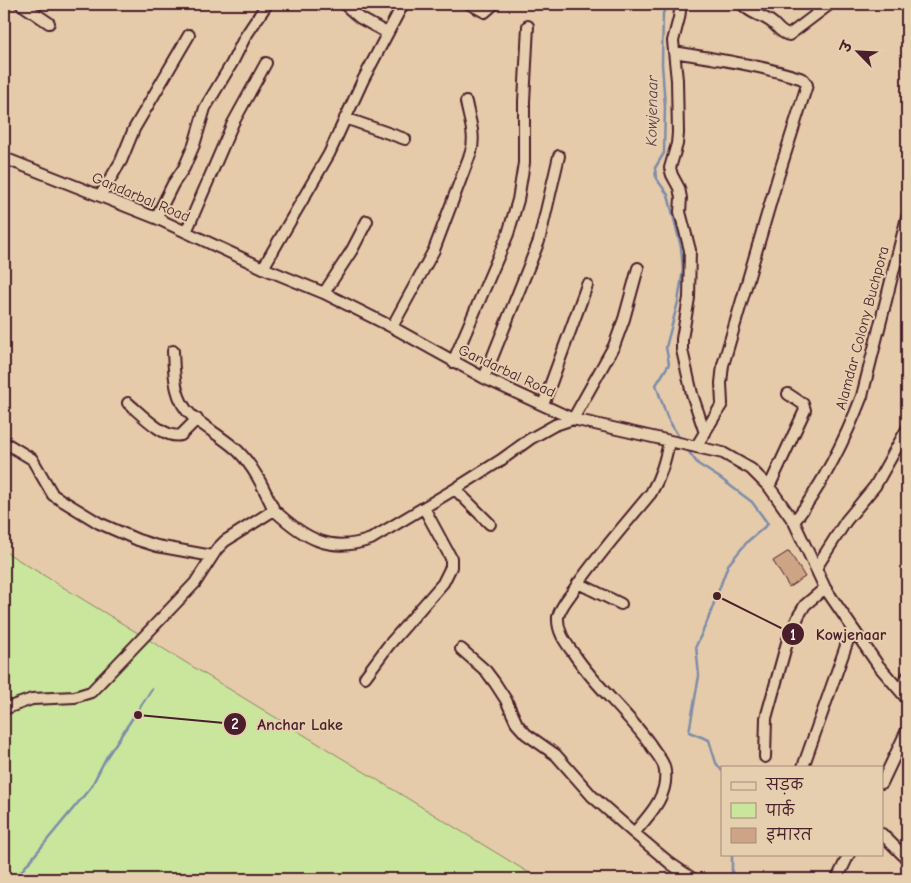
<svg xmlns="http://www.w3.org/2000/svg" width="911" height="883" font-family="'Comic Neue','Playpen Sans Deva',sans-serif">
  <rect width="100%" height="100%" fill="#e6cbaa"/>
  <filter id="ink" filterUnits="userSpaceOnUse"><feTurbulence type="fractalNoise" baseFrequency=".02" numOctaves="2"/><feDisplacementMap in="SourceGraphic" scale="10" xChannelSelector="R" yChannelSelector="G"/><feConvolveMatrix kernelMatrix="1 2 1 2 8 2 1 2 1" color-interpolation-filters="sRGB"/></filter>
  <g filter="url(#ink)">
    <!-- green -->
    <path fill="#cae59c" stroke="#8a8264" d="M4,551L539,879H4Z"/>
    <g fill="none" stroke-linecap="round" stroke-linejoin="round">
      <!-- stream -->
      <path stroke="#7c8ca9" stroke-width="2.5" d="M670,4L663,13L662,64L665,107L664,153L655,168L656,178L668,195L681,247L683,270L678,302L666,347L669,364L656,385L667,417L680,439
        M686,448L698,464L720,478L752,502L768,524L748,541L728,565L707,622L696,646L699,676L689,732L709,740L716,763L722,771
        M732,854V879
        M15,879L91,787L106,758L152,689"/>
    </g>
    <!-- building -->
    <path fill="#cea486" stroke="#4a1f2b" d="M789,551L805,577L789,587L773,561Z"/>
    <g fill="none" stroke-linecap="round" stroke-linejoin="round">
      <defs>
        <path id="minor" d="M21,4L49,23
          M344,4L360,18L387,33
          M470,4L485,12L494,4
          M681,4L679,18L673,41L677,80L678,133L677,144L670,168L672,175L679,188L681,198L680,212L690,250L689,298L682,339V350L692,394L705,433
          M742,4C751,14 759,14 770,21C778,26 779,33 789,35L830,4
          M674,52C716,59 759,65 800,78L804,80L807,85L778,177L723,365L721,383L722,404L696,447
          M345,118L405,139
          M4,158L156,218L263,268L324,293L392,327L484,378L573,419L723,453L751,469L770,488L794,522L825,588L878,665L907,699
          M100,196L121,161L134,129L189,35
          M156,218L173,184L184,168L194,145L205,108L232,63L245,37L267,4
          M186,232L233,123L266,63
          M263,268L329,154L363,80L403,4
          M324,293L352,250L367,221
          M392,327L434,250L471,152C476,135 469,119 466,102
          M173,351C174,374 174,400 192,416C207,429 224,438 238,451C255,468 264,489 274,510
          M453,362L508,234L518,200L524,163V101L528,26
          M484,378L539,241L559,156
          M128,403C140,413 165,440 181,435L197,419
          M543,405L587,285
          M4,442L32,459L53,495L99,523L138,540L157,546L212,556
          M769,487L805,410L803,404L788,394
          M455,489L490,524
          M794,522C823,484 845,440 862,396L907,217
          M816,568L846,521L875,486L907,429
          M578,583L621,604
          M461,649L486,671L495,683L506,700L517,724L526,734L556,755L592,796L634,833C650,815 671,793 664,766C661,758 654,751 650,744C627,712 596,687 574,654C566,643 557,632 558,617C560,608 566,601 571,594C595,558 624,526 651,493C661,476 665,461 669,442
          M365,677L388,646L443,583L451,567V558L424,508
          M900,690L907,677
          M4,709L32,699L75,697L91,692L195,583L217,549L225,541L274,510C304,538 330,554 371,539L455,489L501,460L530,439L555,425L573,419L614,346L624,319L638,268
          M765,757L766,718L788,639L799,615L805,605L825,588
          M803,767L852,629
          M882,783L907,730
          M634,833L671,864L693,879
          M882,834L907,859
          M837,879L849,854"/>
      </defs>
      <!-- minor casing -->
      <use href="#minor" stroke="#4a1f2b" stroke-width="14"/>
      <!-- minor -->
      <use href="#minor" stroke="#e6cfaf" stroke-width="10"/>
    </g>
  </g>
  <g text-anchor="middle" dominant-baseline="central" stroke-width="4" stroke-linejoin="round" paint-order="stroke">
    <!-- street labels -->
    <g font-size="15" fill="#4a1f2b" stroke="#e6cfaf">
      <text transform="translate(141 197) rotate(23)">Gandarbal Road</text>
      <text transform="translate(862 328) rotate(-75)">Alamdar Colony Buchpora</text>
      <text transform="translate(507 371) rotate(25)">Gandarbal Road</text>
    </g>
    <!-- water labels -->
    <g font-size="16" font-style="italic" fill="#563a4a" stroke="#e6cfaf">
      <text transform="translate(652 111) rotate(-89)">Kowjenaar</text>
    </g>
  </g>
  <!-- callouts -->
  <path fill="none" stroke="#4a1f2b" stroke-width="2" d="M717 596L793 634M138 715L235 724"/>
  <g fill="#4a1f2b" stroke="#e6cfaf" stroke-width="2">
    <circle cx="717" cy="596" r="5"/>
    <circle cx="138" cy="715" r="5"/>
    <circle cx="793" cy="634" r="12"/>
    <circle cx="235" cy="724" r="12"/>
  </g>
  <g font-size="15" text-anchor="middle" font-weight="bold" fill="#fff">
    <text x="793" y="640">1</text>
    <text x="235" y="729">2</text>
  </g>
  <g font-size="16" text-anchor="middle" font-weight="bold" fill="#4a1f2b" stroke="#e6cfaf" stroke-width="4" stroke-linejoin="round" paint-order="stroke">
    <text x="851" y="640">Kowjenaar</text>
    <text x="300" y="730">Anchar Lake</text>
  </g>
  <!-- margin -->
  <rect width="911" height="883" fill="none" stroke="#e6cfaf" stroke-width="20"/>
  <rect x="10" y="10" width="891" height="863" fill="none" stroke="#4a1f2b" stroke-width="2" filter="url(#ink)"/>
  <!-- legend -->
  <rect x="721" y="766" width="162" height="90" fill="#e6cfaf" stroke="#a8897a"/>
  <rect x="731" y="782" width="25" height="8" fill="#e6cfaf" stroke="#a8897a"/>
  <text x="766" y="790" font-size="15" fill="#4a1f2b">सड़क</text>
  <rect x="731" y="803" width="25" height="15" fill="#cae59c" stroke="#a8897a"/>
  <text x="766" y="816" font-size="15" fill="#4a1f2b">पार्क</text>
  <rect x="731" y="828" width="25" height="15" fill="#cea486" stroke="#a8897a"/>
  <text x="766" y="840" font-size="15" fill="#4a1f2b">इमारत</text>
  <!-- north arrow -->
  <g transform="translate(858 52) rotate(294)" stroke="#e6cfaf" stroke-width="4" paint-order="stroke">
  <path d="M0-4L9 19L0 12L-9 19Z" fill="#4a1f2b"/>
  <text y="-8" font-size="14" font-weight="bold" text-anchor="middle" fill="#4a1f2b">उ</text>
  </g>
</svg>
